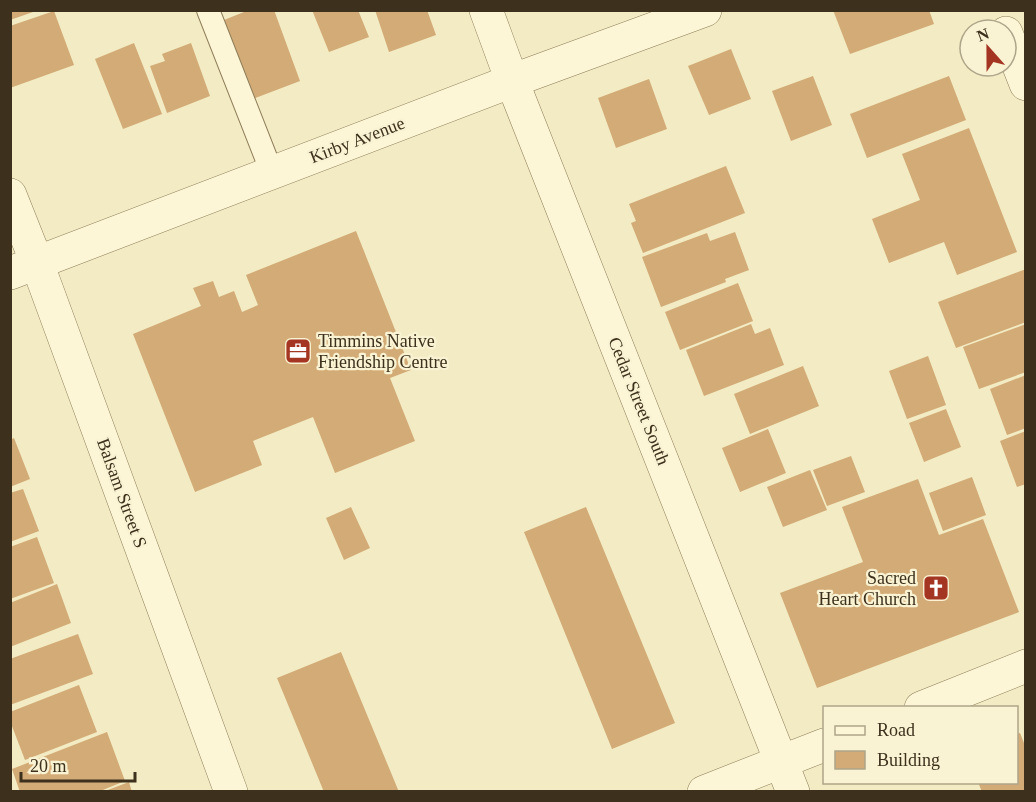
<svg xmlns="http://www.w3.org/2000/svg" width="1036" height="802" font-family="'Times New Roman',serif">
  <rect width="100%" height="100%" fill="#f2ebc3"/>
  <!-- building -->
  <path fill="#d3ab76" d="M10,10H36V11L10,20Z
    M249,10H274L300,81L253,99L224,20Z
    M312,10H358L369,37L329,52Z
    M375,10H427L436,35L389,52Z
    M833,10H929L934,24L850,54Z
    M54,11L74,65L10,88V26Z
    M134,43L162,114L123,129L95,59Z
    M191,43L210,96L167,113L150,66L165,61L162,54Z
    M731,49L751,99L709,115L688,66Z
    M813,76L832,125L791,141L772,91Z
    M949,76L966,120L867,158L850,114Z
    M649,79L667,129L616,148L598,98Z
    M969,128L1017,252L957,275L944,242L889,263L872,219L920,200L902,154Z
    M726,166L745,213L643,253L631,223L636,221L629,204Z
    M356,231L411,370L390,378L415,441L335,473L313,417L253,441L262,465L195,492L133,334L201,306L193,288L213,281L219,297L234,291L242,312L258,305L246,275Z
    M735,232L749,270L725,279L726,282L661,307L642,257L707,233L710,241Z
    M1026,269V322L956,348L938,302Z
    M738,283L753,321L680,350L665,312Z
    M751,324L755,334L770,328L784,365L704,396L686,350Z
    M1026,324V372L979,389L963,347Z
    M928,356L946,405L907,419L889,371Z
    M803,366L819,406L750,434L734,394Z
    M1026,375V428L1007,435L990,389Z
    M946,409L961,447L924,462L909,423Z
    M768,429L786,473L740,492L722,448Z
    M1026,431V484L1017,487L1000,441Z
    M14,438L30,479L10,487V440Z
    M851,456L865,492L827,506L813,470Z
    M810,470L827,510L783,527L767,487Z
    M972,477L986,515L943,531L929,493Z
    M918,479L939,535L983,519L1019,612L817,688L780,593L863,562L842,507Z
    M23,489L39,531L10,542V493Z
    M351,507L370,548L344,560L326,518Z
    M586,507L675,723L612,749L524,532Z
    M37,537L54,583L10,599V547Z
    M57,584L71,623L10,647V603Z
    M78,634L93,674L10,705V659Z
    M341,652L399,792H324L277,678Z
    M79,685L97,732L25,760L10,721V712Z
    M107,732L125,781L98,792H20L12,769Z
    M1020,733L1026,748V792H982L978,782H1016V734Z
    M129,782L132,792H105V791Z"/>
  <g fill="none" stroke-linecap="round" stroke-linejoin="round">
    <defs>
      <path id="service" d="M208,10L272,173"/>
      <path id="minor" d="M486,10L512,81L793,792
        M10,195L37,263L231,792
        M10,273L525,76L705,10
        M921,708L1026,666
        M704,792L824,745"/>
      <path id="tertiary" d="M1006,33L1026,84"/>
    </defs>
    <!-- service casing -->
    <use href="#service" stroke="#8e7d58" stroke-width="24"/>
    <!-- minor casing -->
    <use href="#minor" stroke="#8e7d58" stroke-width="34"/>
    <!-- tertiary casing -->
    <use href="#tertiary" stroke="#8e7d58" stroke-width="34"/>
    <!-- service -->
    <use href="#service" stroke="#fcf6d7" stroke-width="22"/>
    <!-- minor -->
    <use href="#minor" stroke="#fcf6d7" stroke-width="33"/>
    <!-- tertiary -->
    <use href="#tertiary" stroke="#fcf6d7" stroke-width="33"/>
  </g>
  <!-- icons -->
  <defs>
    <symbol id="office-square" viewBox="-11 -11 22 22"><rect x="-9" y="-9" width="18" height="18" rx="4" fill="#a33522" stroke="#f9f3d3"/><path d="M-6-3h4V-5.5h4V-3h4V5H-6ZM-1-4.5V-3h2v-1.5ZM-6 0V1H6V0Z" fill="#fff"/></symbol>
    <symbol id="church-square" viewBox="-11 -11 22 22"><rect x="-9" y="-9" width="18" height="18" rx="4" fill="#a33522" stroke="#f9f3d3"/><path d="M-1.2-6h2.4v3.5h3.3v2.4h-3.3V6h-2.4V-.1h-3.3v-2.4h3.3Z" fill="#fff"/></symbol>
  </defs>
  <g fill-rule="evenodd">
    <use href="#office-square" x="283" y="336" width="30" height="30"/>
    <use href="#church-square" x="921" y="573" width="30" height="30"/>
  </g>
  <g text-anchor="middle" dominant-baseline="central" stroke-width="4.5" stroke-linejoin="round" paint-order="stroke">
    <!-- street labels -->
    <g font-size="18" fill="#3d311d" stroke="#f9f3d3">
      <text transform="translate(357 140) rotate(-21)">Kirby Avenue</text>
      <text transform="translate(639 401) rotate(68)">Cedar Street South</text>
      <text transform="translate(122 493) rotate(70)">Balsam Street S</text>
    </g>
    <!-- poi labels -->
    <g font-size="18" fill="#3d311d" stroke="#f9f3d3" text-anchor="start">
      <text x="318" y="341">Timmins Native<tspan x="318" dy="21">Friendship Centre</tspan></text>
      <text x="916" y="578" text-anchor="end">Sacred<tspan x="916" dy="21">Heart Church</tspan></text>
    </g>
  </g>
  <!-- border -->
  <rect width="1036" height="802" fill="none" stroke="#3d311d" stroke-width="24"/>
  <!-- legend -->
  <rect x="823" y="706" width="195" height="78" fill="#f9f3d3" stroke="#aea58a" stroke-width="1.5"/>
  <rect x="835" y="726" width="30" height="9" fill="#fcf6d7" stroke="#aea58a" stroke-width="1.5"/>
  <text x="877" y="736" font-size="18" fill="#3d311d">Road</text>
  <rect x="835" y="751" width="30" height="18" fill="#d3ab76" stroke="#aea58a" stroke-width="1.5"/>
  <text x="877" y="766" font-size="18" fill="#3d311d">Building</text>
  <!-- north arrow -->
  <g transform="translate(988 48) rotate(339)"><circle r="28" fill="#f9f3d3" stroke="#aea58a" stroke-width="1.5"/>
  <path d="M0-4.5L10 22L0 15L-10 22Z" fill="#a33522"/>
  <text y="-9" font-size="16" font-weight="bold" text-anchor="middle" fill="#3d311d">N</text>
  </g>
  <!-- scale -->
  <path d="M21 772v9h114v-9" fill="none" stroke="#3d311d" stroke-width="3"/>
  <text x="30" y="772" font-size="18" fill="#3d311d" stroke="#f9f3d3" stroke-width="4.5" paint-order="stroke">20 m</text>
</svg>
